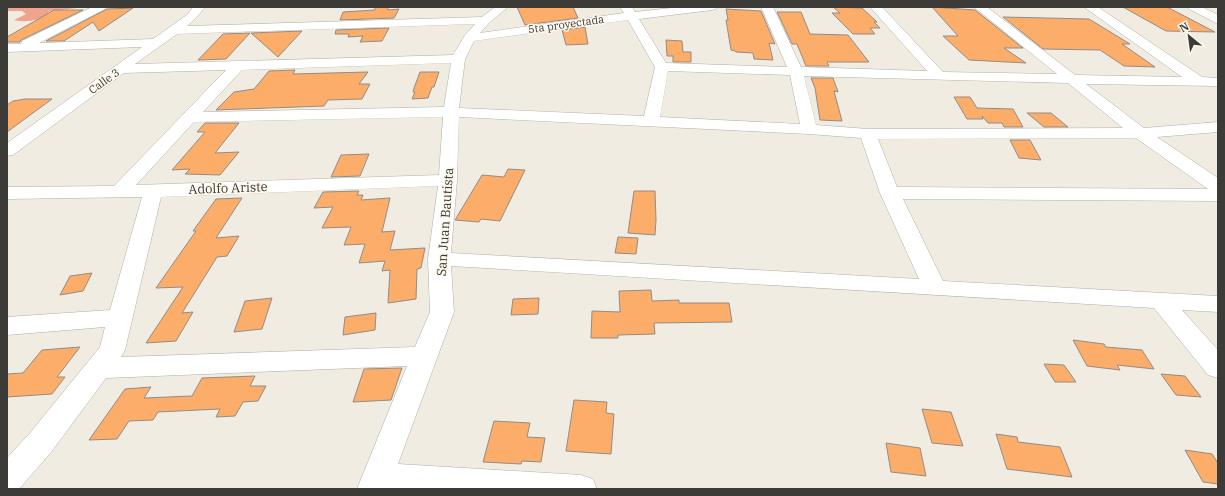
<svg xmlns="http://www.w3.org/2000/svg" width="1225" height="496" font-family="'IBM Plex Serif',serif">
  <rect width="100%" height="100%" fill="#f1ece2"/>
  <!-- green -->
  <path fill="#efa490" d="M7,7H85L51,11L48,12L49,14C40,20 26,23 14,20L26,14L22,11H7Z"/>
  <!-- building -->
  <path fill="#fbad69" stroke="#948c85" d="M375,7H388V10L399,9L394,18L340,20L343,12L375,10Z
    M517,7H573L578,18L525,25Z
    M833,7L862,8L877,22H874L880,28H870L875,34H853L832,13H840Z
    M932,7L975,10L1023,48H1004L1026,63L969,60L943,36H958Z
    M1123,7H1167L1215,32L1166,31Z
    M133,8L99,31L93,22L64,41H46L107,9Z
    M726,9L761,11L775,44L769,43L773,60L754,59L753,53L736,52L735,51L731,50L726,20H728Z
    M54,10H83L21,40L20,42H7V37Z
    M777,12H801L810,34L848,35L869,62H827L829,66H806L797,44H792Z
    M1003,17L1089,19L1130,44H1122L1155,67L1124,66L1100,50L1043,49Z
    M585,27L588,44L566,45L562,30Z
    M389,28L382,41L360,42L363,36L348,37L349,34H335L336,30Z
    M302,31L278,57L251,33Z
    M250,33L226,59L198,60L223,34Z
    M666,40L682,41L683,52H691V62H673V56H667Z
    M295,70L293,74L368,72L359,84H370L362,99L328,100L324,106L216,110L234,92L254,89L269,71Z
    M420,72H439L434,87H432L428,98L412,99L415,92H413L414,88Z
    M811,78H833L838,92L834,91L842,121L820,120L815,88Z
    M954,97H970L977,108L1013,109L1023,127H1004L1002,123H988L982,116L983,119H967Z
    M25,99H52L7,132V105L13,101Z
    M1027,113H1051L1068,127H1044Z
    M205,123H239L215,153L239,152L220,175L185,174L190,169L172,170L205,132H197Z
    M1010,140H1030L1041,160L1019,158Z
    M369,154L360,176L331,177L341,155Z
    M508,169L525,170L500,221L481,219L479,222L455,220L482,175L504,177Z
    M359,191L357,195H363L361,200L390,198L382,232L395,231L390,250L425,248L421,268L417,269L416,299L388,303L390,270L382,271L385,261L359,263L365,244L344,245L351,227L322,228L333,207L314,208L323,192Z
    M634,191H655L656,220L655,235L628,233Z
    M242,198L216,238L239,236L227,256L217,257L182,313L193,312L176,341L146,343L183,287L156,288L196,231H193L216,199Z
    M618,237L638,238L636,254L615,253Z
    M92,273L83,291L60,295L70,276Z
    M651,290L652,301L679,300V303H729L732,322L654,323L655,334L618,335V338H591L592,311L620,312L619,291Z
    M272,298L262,329L234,332L245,301Z
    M539,298L538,314L511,315L513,299Z
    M376,313L375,330L343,335L345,317Z
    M1073,340L1104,344L1106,347L1142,350L1154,369L1117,365L1120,370L1087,366Z
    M80,347L57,377H65L52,394L7,397V374L23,373L42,350Z
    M1044,364L1064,365L1076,382H1055Z
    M402,368L391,400L353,402L364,369Z
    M1161,374L1185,376L1201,397L1176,395Z
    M255,376L250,386H266L258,401L243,402L235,416L216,417L220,409L158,412L153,420L129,421L117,439L89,440L125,389L151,387L144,398L192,396L202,378Z
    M574,400L607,402L606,413L614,414L611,454L566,451Z
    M922,409L951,412L963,446L932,443Z
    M494,421L530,423L527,437L545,438L541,462L522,461L521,464L483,462Z
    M996,434L1017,437L1018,442L1060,447L1072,477L1007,469Z
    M886,443L920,448L926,476L891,472Z
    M1185,450L1212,454L1218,463V484L1203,482Z"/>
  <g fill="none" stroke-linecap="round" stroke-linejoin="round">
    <defs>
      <path id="minor" d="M92,7H107L105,9L39,43L153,39L188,14L193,7H205L196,18L187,26L482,17L495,7H508L489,23L480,33L624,13L620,7H632L635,12L681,7H718L716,9L712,10L639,19L666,63L787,67L761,7H773L801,67L927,71L870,7H882L943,72L1057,74L974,7H987L1075,75L1182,77L1084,7H1098L1202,77L1218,78V86L1086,84L1144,128L1218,122V132L1157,137L1218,178V201L903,199L943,281L1218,296V312L1182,310L1218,350V378L1208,375L1154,308L451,266L454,312L398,464L581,475L593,479L597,489H357L407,366L106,378L52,451L19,489H7V458L30,433L100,347L105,327L7,335V317L110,310L142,197L7,199V187L114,186L226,70L124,73L13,155L7,156V143L142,47L7,52V44H21L22,41ZM628,20L655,67L644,116L459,108L465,59L474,41ZM475,24L465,35L453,55L135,64L177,34ZM451,63L444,107L203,112L242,70ZM668,71L790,75L800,124L660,117ZM804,76L1068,83L1123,128L868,129L816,125ZM443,117L439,175L136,185L194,122ZM459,117L809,134L861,138L880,193L919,279L451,253L457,180ZM1136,138L1208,189L897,187L878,139ZM438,186L428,259L430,312L415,347L121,357L125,350L161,197Z
        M1187,7H1202L1218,15V24L1189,9Z"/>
    </defs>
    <!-- minor casing -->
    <use href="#minor" stroke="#b3aea5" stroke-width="1"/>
    <!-- minor -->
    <use href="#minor" fill="#fff" fill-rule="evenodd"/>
  </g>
  <g text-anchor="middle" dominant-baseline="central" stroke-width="3" stroke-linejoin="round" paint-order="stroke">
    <!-- far-street labels -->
    <g font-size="11" fill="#3d3b37" stroke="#fef9ef">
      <text transform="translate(566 24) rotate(-8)">5ta proyectada</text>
      <text transform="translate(104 81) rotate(-36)">Calle 3</text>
    </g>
    <!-- street labels -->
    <g font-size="13" fill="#3d3b37" stroke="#fef9ef">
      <text transform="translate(228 188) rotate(-2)">Adolfo Ariste</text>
      <text transform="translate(445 222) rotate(-86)">San Juan Bautista</text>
    </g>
  </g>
  <!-- border -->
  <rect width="1225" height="496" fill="none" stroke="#3d3b37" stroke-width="16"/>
  <!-- north arrow -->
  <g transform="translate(1189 36) rotate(331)" stroke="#fef9ef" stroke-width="3" paint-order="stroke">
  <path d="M0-3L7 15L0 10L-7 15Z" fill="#3d3b37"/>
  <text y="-6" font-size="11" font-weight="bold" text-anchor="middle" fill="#3d3b37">N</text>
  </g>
</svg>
